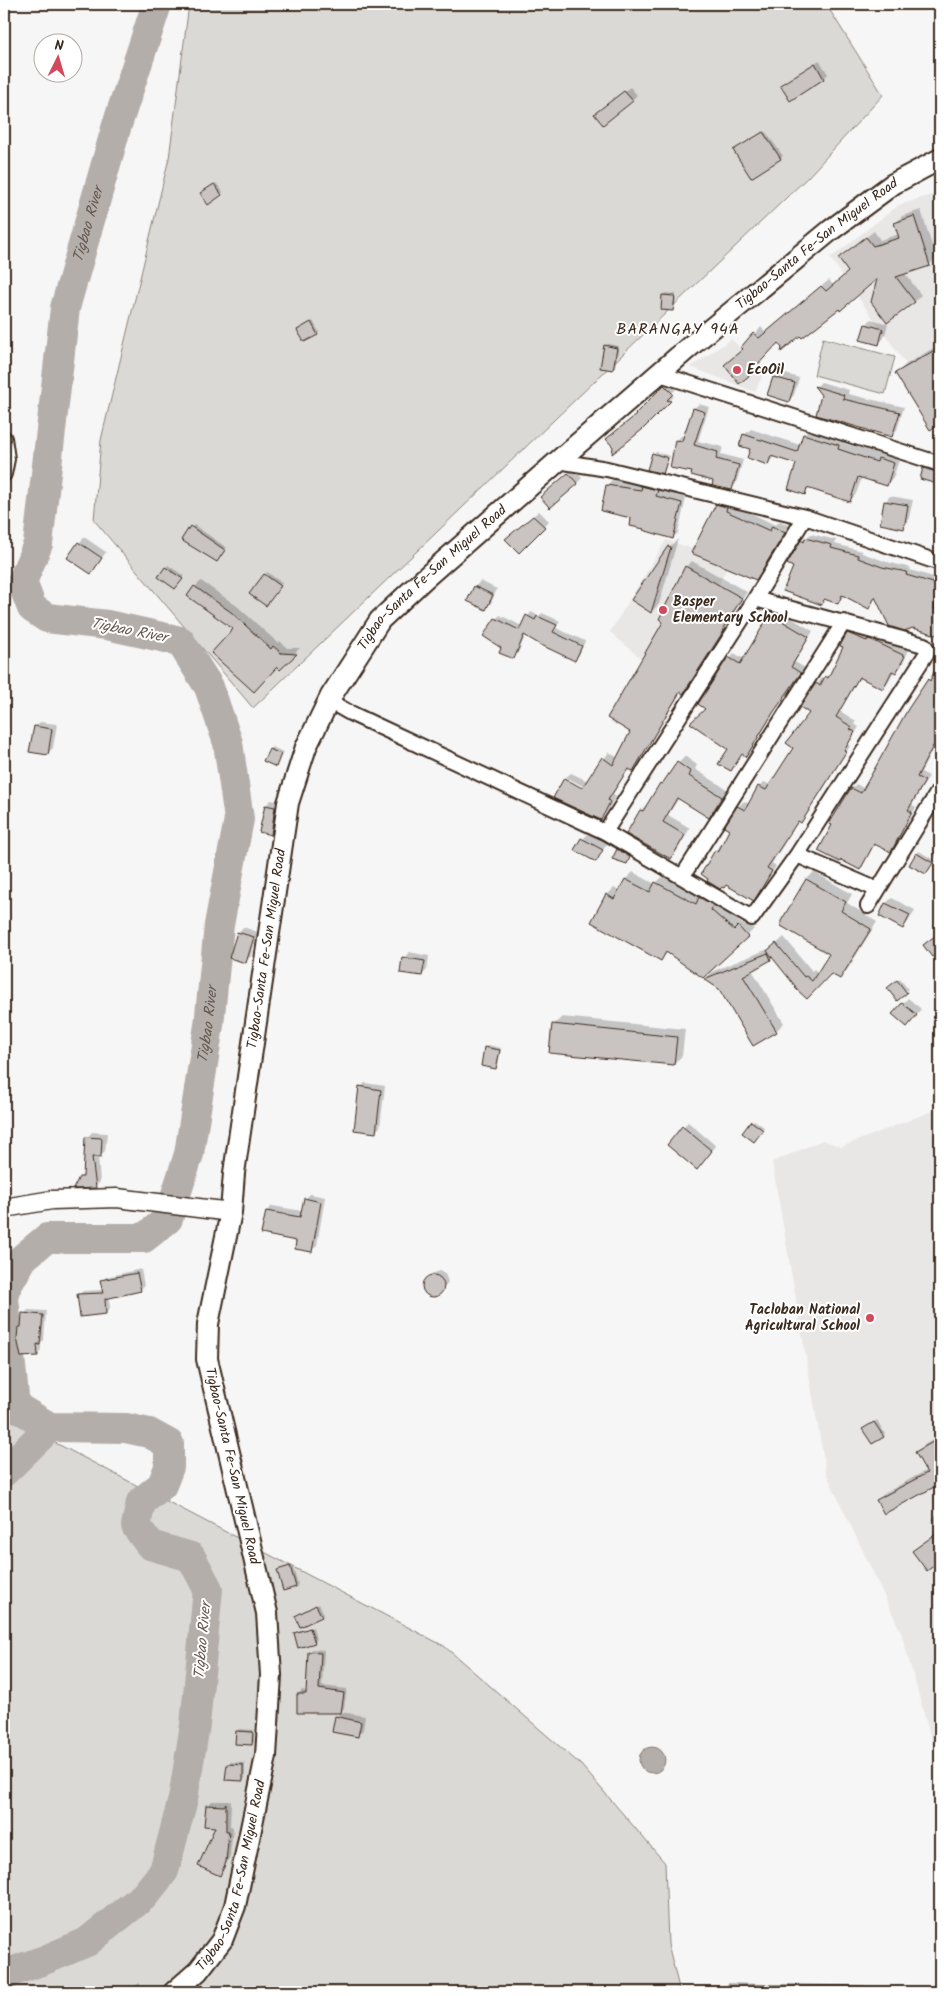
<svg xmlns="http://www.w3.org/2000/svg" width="944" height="1996" font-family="Kalam,sans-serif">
  <rect width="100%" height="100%" fill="#f7f6f6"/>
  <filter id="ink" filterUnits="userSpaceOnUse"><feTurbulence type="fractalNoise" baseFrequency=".02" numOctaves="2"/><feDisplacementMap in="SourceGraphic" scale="10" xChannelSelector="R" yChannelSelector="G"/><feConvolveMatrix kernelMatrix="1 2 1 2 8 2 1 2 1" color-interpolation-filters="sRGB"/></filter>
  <g filter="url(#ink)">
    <!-- built -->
    <path fill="#e9e7e6" d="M940,192V412L830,258L899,205Z
      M731,339L765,371L755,392L691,367Z
      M666,540L730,561L717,588L660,675L610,632Z
      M940,1108V1771L901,1632L826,1473L772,1162L823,1140L841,1147Z"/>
    <!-- green -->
    <path fill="#dbd9d6" stroke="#8b827a" d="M189,4H826L883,95L808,177L253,708L94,520L101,440L169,158Z
      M823,338L895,357L885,394L814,375Z
      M4,1416L444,1646L581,1765L665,1863L668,1944L680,1992H4Z
      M728,1984L865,1986L867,1992H725Z"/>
    <!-- water -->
    <path fill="#b4aeaa" stroke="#847972" d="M639 1760a13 13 0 1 1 26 0a13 13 0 1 1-26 0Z"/>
    <!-- shadow -->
    <path fill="#0003" d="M819,60L828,74L824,78L781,86Z
      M630,87L637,95L632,100L601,109Z
      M765,131L783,156L780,158L737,148Z
      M216,183L223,192L221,194L204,191Z
      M921,210L936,258L929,265L905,273L921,295L914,302L879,276L839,307L800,334L778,341L758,364H760L740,382L744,349L761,327L766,332L829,280L833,285L849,271L840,258L874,231L880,240L899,234L896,223L902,216Z
      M665,293L676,294L675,308L673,310L663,295Z
      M871,319L888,324L884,338L878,344L866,325Z
      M313,321L319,332L317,334L298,330Z
      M608,344L619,346L615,367L613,369L605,346Z
      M940,344V422L930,428L897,373L905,365Z
      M779,372L799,378L794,395L789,400L774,377Z
      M670,381L677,388L670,395L674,396L642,428L637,414Z
      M821,382L849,390L848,394L904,407L897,430L892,435L823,394L816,387Z
      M699,404L709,407L698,441L723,447L721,454L743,460L736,484L731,489L694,471L676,441L681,436H685L694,408Z
      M810,428L845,439L843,443L883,455L886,452L900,457L893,478L886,485L862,477L856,494L850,501L810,488L805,493L798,464L775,456L768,463L751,449L744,435L751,429L800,445L804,434Z
      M656,452L670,456L663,472L653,454Z
      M574,468L582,478L577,483L547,492Z
      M612,480L645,485L648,482L662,486L660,491L686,498L678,533L673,537L633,517L607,485Z
      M890,496L913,500L908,522L903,527L885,502Z
      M723,499L775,525L780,521L790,526L762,572L755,579L717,505Z
      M539,511L549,521L519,552L512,534Z
      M194,525L227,548L219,558L182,540Z
      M811,534L836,540L835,544L862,551V553L887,562L911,568L910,570L940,579V635L913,627L876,597L869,608L844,595L838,603L826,599L821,604L802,541Z
      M84,537L106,552L96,567L69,557Z
      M678,539L659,604L651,612L669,547Z
      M692,561L747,592L728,622L730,623L727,628L689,687L683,693L681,692L638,764L632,770L629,768L613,794L616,796L606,813L600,819L555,797L565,778L587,792L588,789L566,777L571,773L588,781L609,752L618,758L631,731L665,622L686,567Z
      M168,565L184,576L177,585L159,577Z
      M267,572L282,583L268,603L265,575Z
      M201,581L237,606L278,643L280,641L287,648H300L280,668L235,629L195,587Z
      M480,581L497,589L491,603L486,608L475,587Z
      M776,609L813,631L795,662L805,668L777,707L751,751L746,755L743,753L731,770L729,748L707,708L700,703L734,653L744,659L771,614Z
      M531,612L539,616L542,613L560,621L556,628L585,641L579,655L575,659L526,634L518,653L514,657L503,647L496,619L500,615L522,626Z
      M854,629L878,635L909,650L901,667L896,672L894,671L888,682L883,687L860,677L840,711L856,721L854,724L859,727L848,745L850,746L806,816L801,821L799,820L772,863L776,866L759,894L753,899L727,884L724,887L716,851L731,830L738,807L744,801L749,804L759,787L764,782L771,785L795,748L811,712L817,684L822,678L824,680L831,672L845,647L848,634Z
      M940,666V748L935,745L921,772L929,776L912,805L916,807L895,846L891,851L875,843L864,863L859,868L852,789L856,784L865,789L929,680Z
      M40,722L57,724L53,748L48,753L35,727Z
      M272,747L283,752L276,765L270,749Z
      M685,756L697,765L695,769L728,790L716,810L709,816L679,798L668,815L690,828L677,851L671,858L641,810L648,804L661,784Z
      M271,800L280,802L276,828L271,833L266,805Z
      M588,833L607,844L596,860L576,849Z
      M940,846V860L934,856Z
      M621,848L631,854L627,863L618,850Z
      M919,851L934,860L926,873L917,854Z
      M633,872L655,884L663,876L717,903L742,924L746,920L754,929L747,936L668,952L661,959L607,895L614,888L620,891L626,879Z
      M814,872L852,894L847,903L877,922L847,970L839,977L831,972L807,998L773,957L752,970L784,1023L776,1031L706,978L713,971L773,947L784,937L812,971L814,969L818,973L830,954L782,921L807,879Z
      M892,898L915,910L908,922L903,927L880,915L886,903Z
      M243,927L258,932L251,956L246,961L238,933Z
      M409,952L429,956L427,970L422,975L404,958Z
      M900,979L908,989L897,999L890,986Z
      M908,998L921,1009L912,1020L894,1014Z
      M562,1017L685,1029L682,1056L673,1064L553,1025Z
      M488,1045L501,1048L498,1065L496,1067L486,1048Z
      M365,1083L385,1086L380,1127L375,1132L361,1087Z
      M754,1120L764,1127L756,1138L752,1122Z
      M688,1122L716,1146L702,1163L683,1127Z
      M92,1132L107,1133L105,1151L100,1156H98L100,1182L95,1187L80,1178L85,1173L87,1138Z
      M310,1194L325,1197L317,1245L311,1251L267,1211L272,1206L303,1211L305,1199Z
      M141,1269L144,1286L140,1290L109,1297L110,1309L106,1313L79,1295L83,1291L103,1290L102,1281L106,1277Z
      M440,1271L445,1273L448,1282L440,1293L430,1295L425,1292L423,1286L431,1274Z
      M28,1310L46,1311L44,1340L41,1343V1351L37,1355L19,1328L23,1325L24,1314Z
      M877,1420L885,1434L883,1436L866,1427Z
      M940,1436V1495L935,1485L878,1501L885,1493L927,1470L917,1452L924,1445Z
      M940,1511V1530L932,1519Z
      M940,1530V1560L927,1569L914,1551Z
      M292,1565L298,1584L296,1586L278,1571Z
      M319,1604L324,1614L321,1616H296Z
      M313,1627L316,1640L314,1642L295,1633Z
      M312,1649L324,1650L322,1686L347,1689L344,1708L341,1712L298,1694L302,1690L307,1691L309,1653Z
      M341,1712L365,1716L363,1730L357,1735L336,1717Z
      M239,1729L254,1730V1742L251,1744L237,1731Z
      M231,1762L245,1763V1778L243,1780L228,1764Z
      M212,1801H231L230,1826L233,1827L230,1856L224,1869L220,1874L217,1826L207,1806Z
      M139,1983L145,1992H127Z"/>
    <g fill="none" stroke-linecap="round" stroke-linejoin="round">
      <!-- river -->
      <g stroke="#b4aeaa" stroke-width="30">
        <path id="s1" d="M4,1291L23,1258L47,1238H144L168,1219L189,1154L209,1025L219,925L239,819L228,743L209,687L180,641L107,625L47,618L32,608L22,582L38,544L65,308L117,125L157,4"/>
        <path d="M4,1298L15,1406L50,1427L126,1428L149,1433L169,1444V1467L162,1485L141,1502L136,1526L150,1545L191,1557L208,1589L195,1725L183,1799L164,1871L144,1896L87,1942L47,1959L11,1972L4,1978"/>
        <path d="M4,1472L50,1427"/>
      </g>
    </g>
    <!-- building -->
    <path fill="#c9c3c1" stroke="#3b2a1e" d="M815,63L824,79L790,101L780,85Z
      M624,91L633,101L603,125L594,114Z
      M763,132L781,159L751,178L733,150Z
      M214,184L222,195L208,205L200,193Z
      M914,216L930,266L896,277L915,302L887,323L871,302L877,279L840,311L839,309L802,338L800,336L781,352L782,348L778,343L752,371H755L739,384L724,365L743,349L741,347L753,333L759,338L821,286L826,291L848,272L838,258L866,237L873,246L899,238L894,223Z
      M662,295L675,296L673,311L661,310Z
      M311,322L318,335L304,342L297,330Z
      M865,324L883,329L879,345L860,340Z
      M604,345L617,348L613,370L600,368Z
      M933,351L940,363V424L930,430L895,373Z
      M773,377L795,383L789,402L767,395Z
      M664,385L673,394L667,400L671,401L643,429L612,454L613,447L606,439L636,415L635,414Z
      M814,386L844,395L843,399L900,412L892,437L816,415L821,395Z
      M693,408L705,412L694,445L718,452L716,459L739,465L732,490L712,486L713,481L691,475L692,472L670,468L675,440L682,441Z
      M743,434L797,452L803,434L839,445L838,449L877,462L878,458L894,463L887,486L858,477L850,502L807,488L805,495L788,489L796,464L771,456L768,465L747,458L750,449L739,446Z
      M652,453L668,458L663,474L647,470Z
      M923,468L940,473V485L920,479Z
      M568,473L578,484L550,508L540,497Z
      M606,485L641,490L642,486L658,490L656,496L682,503L673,539L643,530L644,529L630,526L631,518L601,511Z
      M884,501L908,505L904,529L880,524Z
      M716,504L727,507L726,511L770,531L772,526L785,533L756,580L691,553Z
      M533,516L545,527L519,553L505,539Z
      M190,526L225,550L217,562L181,540Z
      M805,538L832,545L831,548L858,555V558L882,567L907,572L906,575L940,585L934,609L940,610V636L913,628L904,631L889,626L875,597L869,609L842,595L838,604L824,599L822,605L783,591L793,567L787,564L801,540L804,542Z
      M78,542L102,558L91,574L67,558Z
      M668,546L671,547L651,613L631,600Z
      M685,566L742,598L723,628L724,629L721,635L683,694L680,692L633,771L628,769L608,800L610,802L601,820L553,798L564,778L582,788L602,757L613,765L630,732L607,718L663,622L659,619Z
      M165,567L183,579L175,589L158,577Z
      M264,574L281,586L266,606L249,594Z
      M194,586L231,612L271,649L273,646L281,653L297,654L280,670L277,667L254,692L211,653L233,629L187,596Z
      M474,586L493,595L486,610L467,601Z
      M770,614L809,637L791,667L801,673L773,713L746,757L742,754L731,771L718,764L728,749L690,723L705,709L698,704L728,657L740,664Z
      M526,615L535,620L537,616L557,625L553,632L582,646L575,661L539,644L524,635L514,659L499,653L501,648L483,636L495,618L519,630Z
      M847,633L867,641L868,639L872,640L905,656L896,673L892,671L883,689L859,677L836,717L852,727L850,729L855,732L844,751L846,752L801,823L798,821L767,868L772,871L754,901L726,885L724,888L722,887L720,889L707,881L708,879L701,874L715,850L718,852L729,830L724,827L737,806L745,810L758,786L766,790L793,748L786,743L809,713L800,707L816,683L820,686L825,676L828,678L843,647L840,646Z
      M940,658V709L934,718L940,721V749L933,746L917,777L925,781L908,810L912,812L891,852L874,844L860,870L841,860L840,862L818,851L832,825L829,824L851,788L861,793L908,709L928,679L930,681Z
      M34,726L52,729L48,755L29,752Z
      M269,749L281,754L276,767L263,761Z
      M677,762L691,772L689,776L722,797L709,818L677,798L663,822L685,835L671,859L626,834L640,810L643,811L660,783L662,784Z
      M265,805L275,807L271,835L259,832Z
      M581,838L603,850L596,862L574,850Z
      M617,849L630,857L627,864L612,859Z
      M916,853L933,863L926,874L909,865Z
      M625,879L650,892L655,882L696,904L699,897L713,905L711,910L734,930L738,926L748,937L703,978L666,952L661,961L591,922L606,894L614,899Z
      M806,879L846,902L841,911L871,929L840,979L831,974L807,999L795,988L796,987L767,951L776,943L804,977L806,976L812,981L829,954L781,926V921Z
      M885,903L910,915L903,929L879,916Z
      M237,932L254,937L246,963L229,958Z
      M940,932V950L932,957L923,945Z
      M768,953L771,960L743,976L777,1032L753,1046L719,989L704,979Z
      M402,957L425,961L422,976L400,973Z
      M897,980L907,993L897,1001L887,988Z
      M902,1003L917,1015L907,1027L892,1014Z
      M552,1024L677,1037L674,1065L549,1053Z
      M484,1047L500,1050L496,1069L481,1066Z
      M359,1086L381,1090L376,1133L354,1130Z
      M751,1121L763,1130L754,1142L742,1133Z
      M682,1126L712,1151L697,1170L667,1145Z
      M85,1137L102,1138L101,1157H92L96,1188L73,1189L79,1177H83Z
      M304,1198L321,1202L312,1252L295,1249L296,1241L261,1234L266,1211L300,1217Z
      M137,1273L141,1291L105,1299L106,1314L80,1317L77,1294L103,1293L100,1280Z
      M422 1286a11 11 0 1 1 22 0a11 11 0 1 1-22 0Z
      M22,1313L43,1315L40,1345L37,1344L38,1356L21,1357L17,1338L18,1327H21Z
      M874,1422L884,1437L872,1444L862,1429Z
      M940,1438V1498L934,1487L884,1514L876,1500L927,1473L915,1452Z
      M940,1531V1561L927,1571L912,1551Z
      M290,1566L296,1587L283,1591L277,1570Z
      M316,1605L322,1617L300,1627L295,1616Z
      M310,1628L315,1643L298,1648L294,1633Z
      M308,1652L321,1653L319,1689L344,1693L341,1713H297V1694H306Z
      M335,1716L361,1722L358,1737L332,1732Z
      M236,1731L253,1732L252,1745L235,1744Z
      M227,1764L243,1765V1781L225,1780Z
      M226,1803V1831H229L226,1862L220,1876L198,1866L215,1827L204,1826L206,1805L224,1806Z"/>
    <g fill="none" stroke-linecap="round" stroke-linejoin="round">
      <defs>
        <path id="minor" d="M660,374L940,464
          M4,438L7,459L4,474
          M558,461L607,469L805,517L940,563
          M329,701L350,713L605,832L752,918L797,855L928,651L924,645L755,599
          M605,832L755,599L805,517
          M797,855L878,890
          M682,877L844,622
          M868,906L938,792"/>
        <path id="tertiary" d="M4,1208L52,1200L117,1198L231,1212"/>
        <g id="secondary">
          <path id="s2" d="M174,1992L198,1971L222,1940L235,1906L266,1756L271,1675L267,1613L207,1359L208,1324L231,1212L234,1173L288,803L306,747L331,696L380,620L425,578L558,461L694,343L831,230L893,184L940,159"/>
        </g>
      </defs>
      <!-- minor casing -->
      <use href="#minor" stroke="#3b2a1e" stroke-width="18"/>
      <!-- tertiary casing -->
      <use href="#tertiary" stroke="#3b2a1e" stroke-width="21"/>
      <!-- secondary casing -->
      <use href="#secondary" stroke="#3b2a1e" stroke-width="24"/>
      <!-- minor -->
      <use href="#minor" stroke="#fff" stroke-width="14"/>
      <!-- tertiary -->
      <use href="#tertiary" stroke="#fff" stroke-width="18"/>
      <!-- secondary -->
      <use href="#secondary" stroke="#fff" stroke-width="20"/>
    </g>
  </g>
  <!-- markers -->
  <g fill="#d1495b" stroke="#fff" stroke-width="2">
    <circle cx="737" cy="370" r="5"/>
    <circle cx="663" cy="610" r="5"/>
    <circle cx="870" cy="1318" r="5"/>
  </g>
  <g text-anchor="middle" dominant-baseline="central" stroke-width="4" stroke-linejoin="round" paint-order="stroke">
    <!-- street labels -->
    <g font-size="14" fill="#3b2a1e" stroke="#fff">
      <text stroke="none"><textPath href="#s2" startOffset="2010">Tigbao-Santa Fe-San Miguel Road</textPath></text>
      <text stroke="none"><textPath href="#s2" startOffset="1500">Tigbao-Santa Fe-San Miguel Road</textPath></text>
      <text stroke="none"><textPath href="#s2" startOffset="1080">Tigbao-Santa Fe-San Miguel Road</textPath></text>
      <text transform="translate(232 1466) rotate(77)">Tigbao-Santa Fe-San Miguel Road</text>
      <text stroke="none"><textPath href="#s2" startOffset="135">Tigbao-Santa Fe-San Miguel Road</textPath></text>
    </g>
    <!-- poi labels -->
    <g font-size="14" font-weight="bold" fill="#3b2a1e" stroke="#fff" text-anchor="start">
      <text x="747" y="370">EcoOil</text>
      <text x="673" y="602">Basper<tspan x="673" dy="16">Elementary School</tspan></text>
      <text x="860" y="1310" text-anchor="end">Tacloban National<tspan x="860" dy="16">Agricultural School</tspan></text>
    </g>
    <!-- water labels -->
    <g font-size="15" font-style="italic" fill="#65584f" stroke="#fff">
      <text stroke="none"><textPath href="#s1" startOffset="1341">Tigbao River</textPath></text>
      <text transform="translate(129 631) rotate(11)">Tigbao River</text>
      <text stroke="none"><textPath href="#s1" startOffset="396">Tigbao River</textPath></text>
      <text transform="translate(203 1641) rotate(-85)">Tigbao River</text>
    </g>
    <!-- quarter labels -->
    <g font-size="16" letter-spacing="1" fill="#3b2a1e" stroke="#fff">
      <text x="678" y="329">BARANGAY 94A</text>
    </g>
  </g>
  <!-- margin -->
  <rect width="944" height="1996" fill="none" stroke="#fff" stroke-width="20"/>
  <rect x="10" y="10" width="924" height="1976" fill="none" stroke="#3b2a1e" stroke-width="2" filter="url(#ink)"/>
  <!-- north arrow -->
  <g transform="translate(58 58) rotate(5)"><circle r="24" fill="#ffffff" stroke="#b1aaa5"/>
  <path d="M0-4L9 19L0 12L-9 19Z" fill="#d1495b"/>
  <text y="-8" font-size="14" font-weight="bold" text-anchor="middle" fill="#3b2a1e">N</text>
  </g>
</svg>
